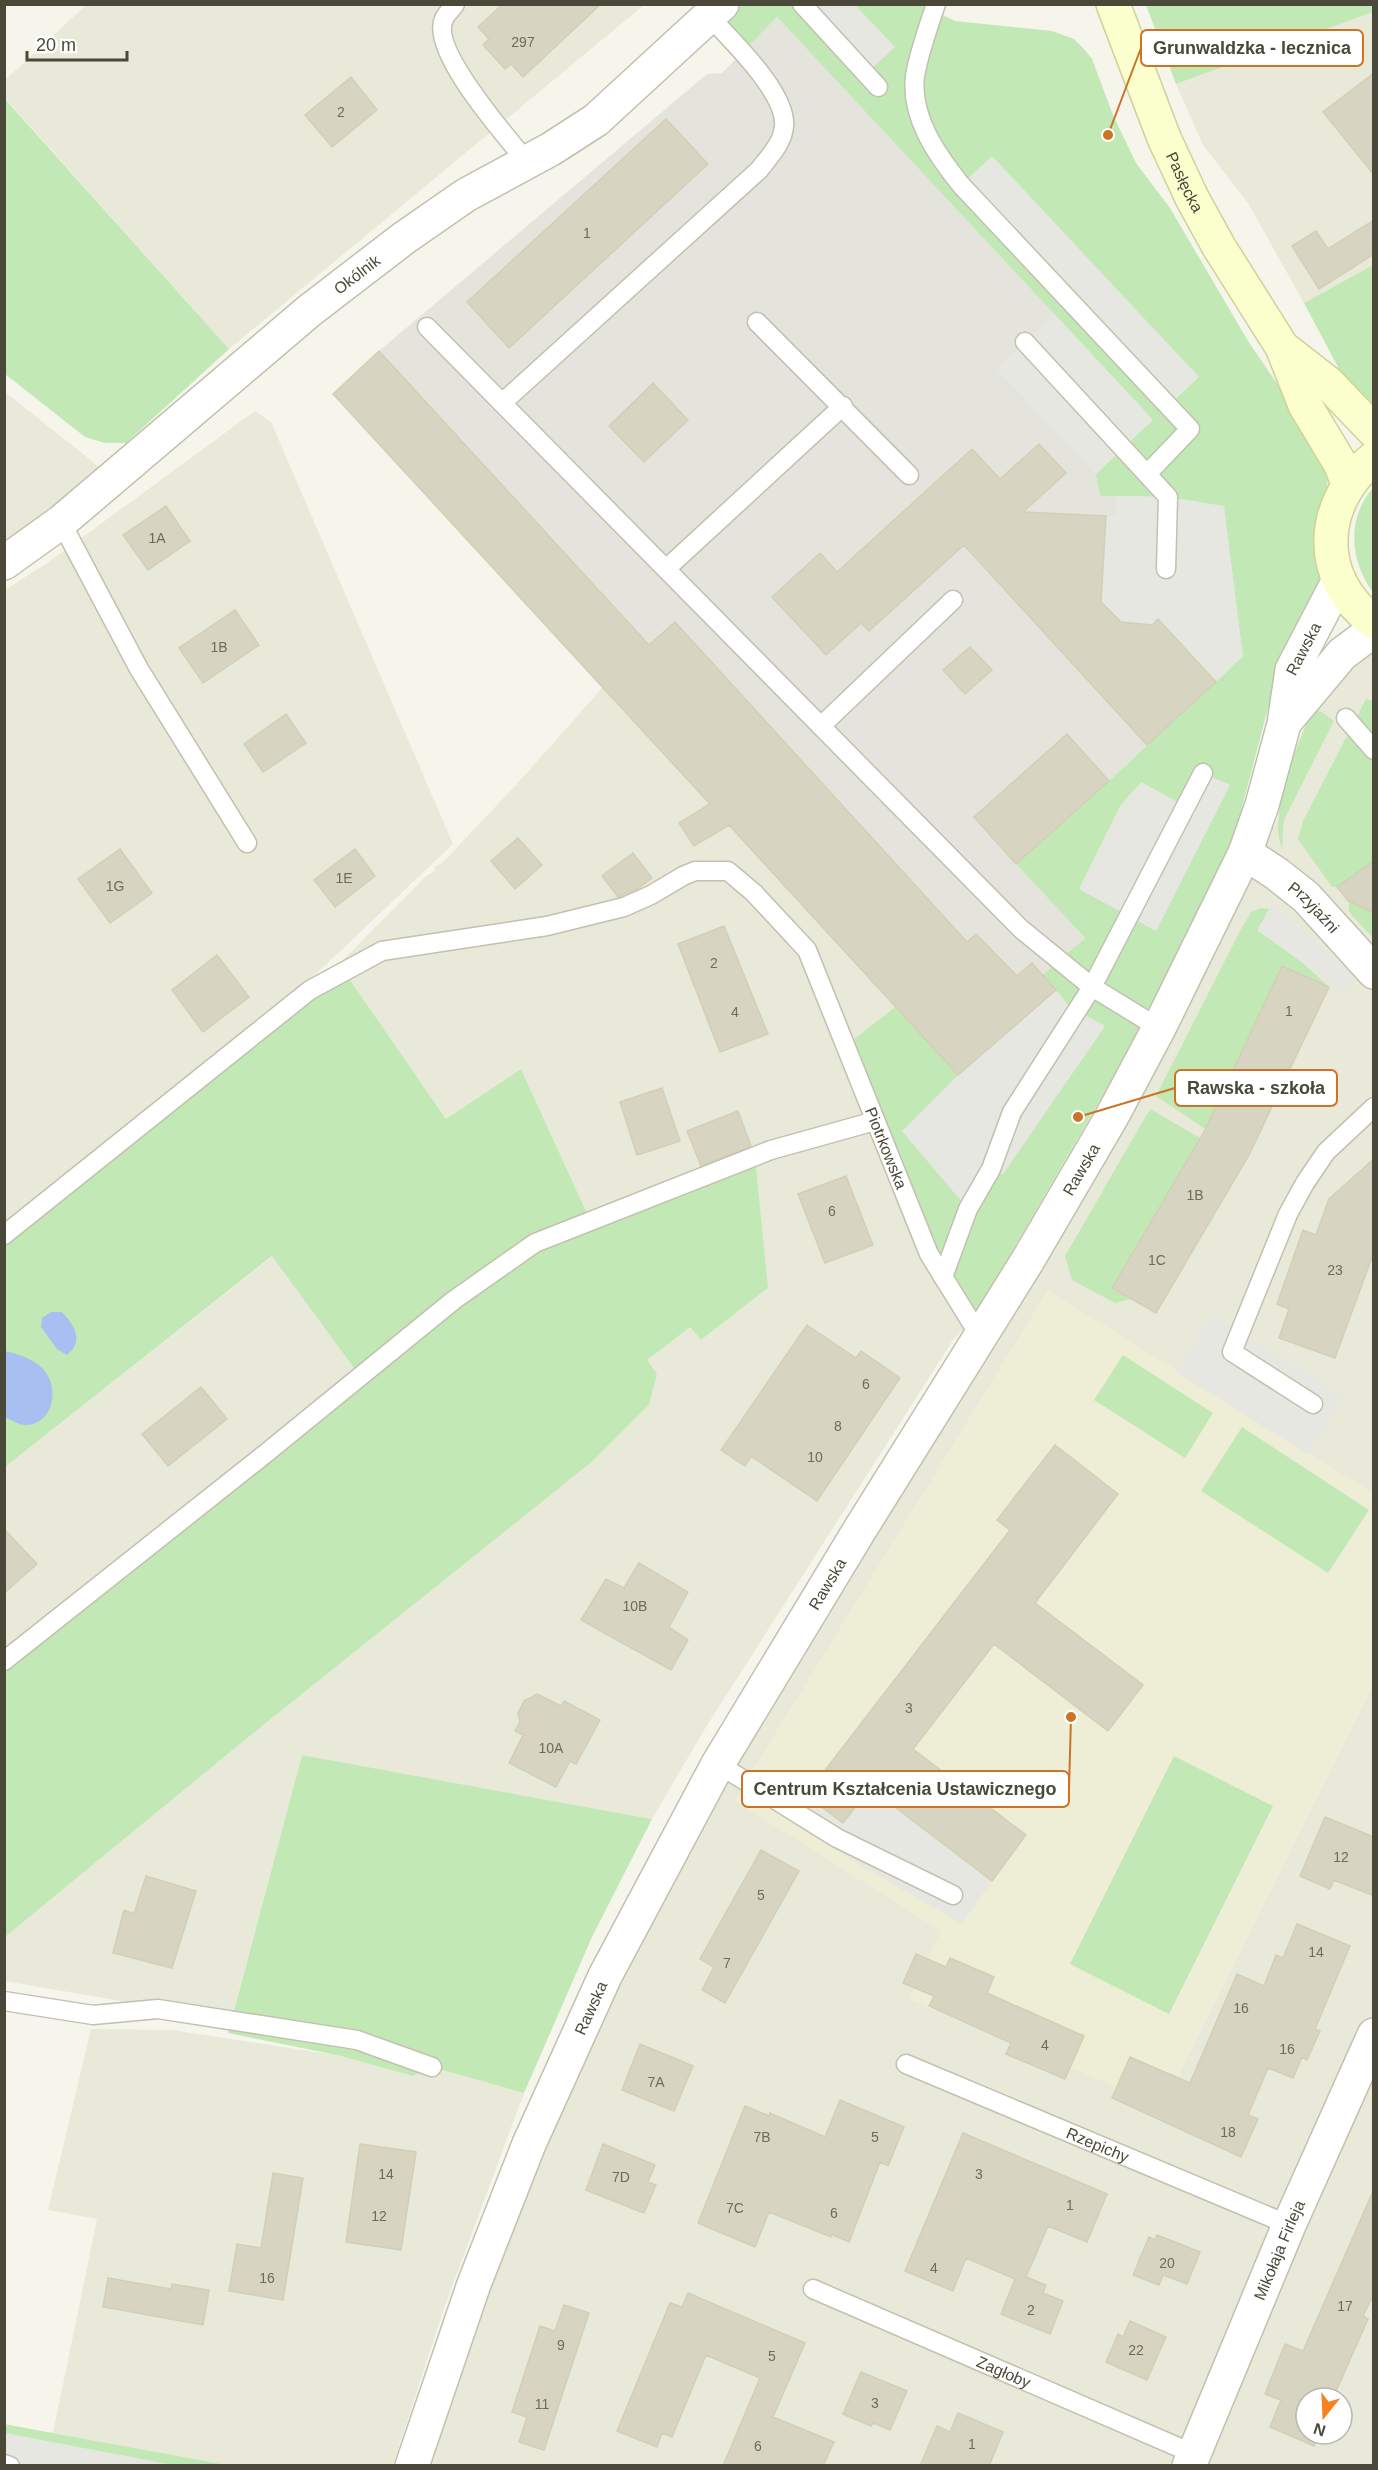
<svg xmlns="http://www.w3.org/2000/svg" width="1378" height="2470" font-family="Arial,sans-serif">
  <rect width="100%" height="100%" fill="#f5f5eb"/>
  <!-- residential -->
  <path fill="#e9e9d9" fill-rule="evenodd" d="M86,5H644L229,349L5,98L4,81Z
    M1373,12V265L1304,303L1248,203L1203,145L1176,84Z
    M4,391L113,478L4,563Z
    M255,411L271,422L453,844L332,959L200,1078L5,1227V590L50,561Z
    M1373,650V2465L426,2466L486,2287L533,2170L655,1911L734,1760L1237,902L1278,818L1291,763L1304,728L1314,708L1346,665ZM1306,2398H1342V2434H1306Z
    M603,687L895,1007L845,1046L971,1322L953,1340L706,1727L652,1819L302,1755L231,2020L5,1981V1937L246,1739L593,1461L649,1405L657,1374L646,1360L690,1326L701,1340L768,1288L591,1222L521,1069L446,1119L339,964L425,877L436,870L434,868L444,861L516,785Z
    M273,1256L359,1375L5,1659V1467Z
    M91,2029L172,2030L341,2056L411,2076L432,2067L524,2093L442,2314L393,2465H227L53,2433L97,2219L48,2210Z"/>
  <!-- industrial -->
  <path fill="#e5e4dc" d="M777,17L1153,420L1100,496L1168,497L1243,656L1109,781L1016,864L1085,938L1042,975L1056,990L958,1075L333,394L379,351L707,74L722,73Z"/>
  <!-- education -->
  <path fill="#eeeed6" d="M1048,1290L1373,1493V1686L1163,2107L909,1999L941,1931L735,1801L746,1781Z"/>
  <!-- green -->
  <path fill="#c2e9b5" d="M1373,4V12L1176,84L1146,5Z
    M722,5H922L955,21L1052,31L1074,39L1084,49L1092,59L1113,115L1136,163L1170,208L1248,341L1314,438L1328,470V479L1318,559L1320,574L1318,588L1275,682L1237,826L1219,868L1128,1052L971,1322L929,1254L845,1046L895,1007L958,1075L1056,990L1042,975L1085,938L1016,864L1109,781L1243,656L1168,497L1100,496L1096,474L1152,419L777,17L742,53L709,16Z
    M4,98L229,349L126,443H105L85,437L5,374Z
    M1373,265V412L1347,384L1304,303Z
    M1373,488V592C1350,562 1346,518 1373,488Z
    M1366,699L1373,701V938L1349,912V902L1360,894L1349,879L1337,887H1332L1298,839L1303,821Z
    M1313,710L1322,712L1334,721L1284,820L1282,848C1267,819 1298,739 1313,710Z
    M1261,908L1269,909L1258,930L1302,962L1329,987L1282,966L1213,1112L1211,1133L1156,1096L1242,927L1251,912Z
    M339,964L446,1119L521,1069L591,1222L755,1158L768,1288L701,1340L690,1327L647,1360L657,1374L649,1405L593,1461L246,1739L5,1937V1659L359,1375L272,1256L5,1467V1227Z
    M1150,1109L1216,1147L1194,1148L1112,1287L1130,1299L1115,1303L1072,1280L1065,1256Z
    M1123,1355L1213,1413L1185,1458L1094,1400Z
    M1242,1427L1369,1510L1328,1573L1201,1491Z
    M302,1755L652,1819L592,1937L524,2093L432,2067L412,2076L341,2056L228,2033Z
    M1174,1756L1273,1806L1169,2014L1070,1964Z
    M4,2424L227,2465H5Z"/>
  <!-- parking -->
  <path fill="#e7e7e2" d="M815,5H855L895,47L866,74L808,11Z
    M992,156L1199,377L1168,406L961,185Z
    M1055,315L1153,420L1096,474L996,368Z
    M1116,496L1168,497L1224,506L1243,656L1216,682L1158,619L1152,625L1121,622L1101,602L1106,516H1116Z
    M1203,773L1230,785L1156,931L1079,889L1120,806L1141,782L1185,806Z
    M1272,905L1308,933L1354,978L1346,994L1257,930Z
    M1056,990L1069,1006L1105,1026L1003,1174L991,1169L968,1209L902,1131L958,1075Z
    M1212,1315L1344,1396L1308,1454L1176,1372Z
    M870,1788L992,1881L962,1924L854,1862L797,1823L814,1801Z
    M5,2433L173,2465H5Z"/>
  <!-- water -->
  <path fill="#a9bef1" d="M51,1312H62C74,1325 85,1341 67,1355L57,1349L41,1327L42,1318Z
    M4,1351C17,1353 33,1359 42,1368C60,1385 55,1424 26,1425C19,1425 11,1420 5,1417Z"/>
  <!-- building -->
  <path fill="#d7d5c1" stroke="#d2cfb4" stroke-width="1.5" d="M503,4H601L523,77L511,64L505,69L483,45L489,39L478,27Z
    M1374,73V175L1323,112Z
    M351,77L377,110L332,147L305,115Z
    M666,119L708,164L509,348L467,302Z
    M1374,220V254L1319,289L1292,246L1316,231L1328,249Z
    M379,351L649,645L675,622L967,942L976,934L1017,976L1032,963L1056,990L958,1075L729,825L694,846L679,823L710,804L333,394Z
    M653,383L688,420L644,462L609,426Z
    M1039,444L1066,473L1023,512L1106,516L1101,602L1121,622L1152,625L1158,619L1216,682L1147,745L964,545L869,631L861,623L826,655L772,597L820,553L837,572L972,449L1000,479Z
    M166,506L190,541L148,570L123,535Z
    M235,610L259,645L203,683L179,648Z
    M970,647L992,670L965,694L943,670Z
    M286,714L306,743L263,772L244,744Z
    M1067,734L1109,781L1016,864L974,817Z
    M518,838L542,865L515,889L491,861Z
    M120,849L152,893L110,923L78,879Z
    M355,849L375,876L335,907L314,880Z
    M633,853L652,878L637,889L618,897L602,876Z
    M1374,861V913L1348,901L1337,887Z
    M724,926L768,1034L720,1052L678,944Z
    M217,955L249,997L203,1032L172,990Z
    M1282,966L1329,987L1249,1155L1156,1313L1112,1288L1204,1132Z
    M662,1088L680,1141L637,1155L620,1102Z
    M738,1111L751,1146L701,1166L687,1131Z
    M1374,1159V1252L1335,1358L1279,1338L1289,1309L1277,1304L1303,1230L1316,1235L1329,1199Z
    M846,1176L873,1245L825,1263L798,1194Z
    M807,1325L856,1358L861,1351L900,1378L817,1501L751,1456L745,1466L721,1450Z
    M201,1387L227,1419L168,1466L142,1434Z
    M1055,1445L1118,1494L1035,1603L1143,1685L1108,1731L994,1644L913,1749L1026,1835L992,1881L870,1788L843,1823L806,1795L1010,1530L997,1520Z
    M4,1529L37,1564L4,1593Z
    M639,1563L688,1592L669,1627L688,1640L671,1670L581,1620L606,1579L624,1588Z
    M537,1694L561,1706L564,1701L600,1720L576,1764L570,1761L556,1787L509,1763L523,1735L515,1731L520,1722L518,1713L524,1701Z
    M1325,1817L1374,1837V1896L1334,1880L1330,1889L1300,1876Z
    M761,1850L799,1871L725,2003L702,1990L714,1967L700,1959Z
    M146,1876L196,1891L172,1968L113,1953L124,1910L134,1914Z
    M1297,1924L1350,1946L1315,2029L1320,2031L1307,2060L1302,2057L1293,2078L1268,2068L1248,2115L1258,2119L1241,2157L1112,2098L1130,2057L1190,2083L1237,1974L1264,1986L1276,1955L1283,1958Z
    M916,1954L946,1967L950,1958L994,1977L987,1993L1084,2036L1065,2079L1006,2054L1011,2043L929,2006L934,1996L903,1983Z
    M640,2044L693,2066L674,2111L622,2090Z
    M840,2100L904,2127L888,2166L880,2162L849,2242L831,2234V2237L769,2212L755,2247L698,2223L745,2106L769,2116L770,2113L825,2137Z
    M963,2133L1107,2194L1087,2242L1048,2226L1026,2277L1046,2285L1043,2293L1063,2301L1050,2334L1001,2314L1015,2279L966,2258L953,2291L905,2271Z
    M360,2144L416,2152L401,2250L346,2242Z
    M603,2144L655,2165L648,2182L656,2185L644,2213L586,2190Z
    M273,2173L303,2178L283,2300L229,2291L237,2244L261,2248Z
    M1374,2189V2293L1363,2316L1368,2319L1333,2398H1306V2434H1318L1314,2446L1270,2427L1281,2400L1265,2394L1285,2344L1303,2351Z
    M1157,2235L1200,2252L1187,2284L1163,2275L1159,2285L1133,2275L1149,2237L1155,2240Z
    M108,2278L171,2289L172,2284L209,2290L203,2325L103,2307Z
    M688,2293L805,2343L773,2417L834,2442L823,2466H723L760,2378L706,2355L672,2437L662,2433L657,2447L617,2431L670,2303L682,2307Z
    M564,2305L589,2313L544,2450L519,2442L527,2417L512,2412L540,2326L555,2331Z
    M1130,2321L1166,2337L1147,2380L1106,2362L1118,2334L1123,2337Z
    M861,2372L907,2391L890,2430L873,2423L871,2426L843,2414Z
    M958,2413L1003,2432L989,2466H920L937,2426L950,2432Z"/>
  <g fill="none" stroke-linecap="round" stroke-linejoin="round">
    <defs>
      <g id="service">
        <path d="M455,4C452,9 446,14 444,19C429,50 507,137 527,162"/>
        <path d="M802,4L878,87"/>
        <path d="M936,4C928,28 919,52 915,76C910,117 937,155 961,185L1190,429L1148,473"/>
        <path d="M757,322L909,475"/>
        <path d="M427,327L1021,929L1092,987L1159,1028"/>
        <path d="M1025,342L1168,497L1166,569"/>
        <path d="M502,403L759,170C769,157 783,143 784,126C787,93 731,40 709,16"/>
        <path d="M61,522L139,669L247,843"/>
        <path d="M666,569L843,406"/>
        <path d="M1346,718L1374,750"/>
        <path d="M821,726L953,600"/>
        <path id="s1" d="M4,1235L310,990L382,951L547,926L624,907L651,895L683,876L695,871H728L754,893L807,950L929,1254L981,1338"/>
        <path d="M943,1277L968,1209L991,1169L1012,1112L1092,987L1203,773"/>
        <path d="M1313,1404L1232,1352L1288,1214L1305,1183L1326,1152L1374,1107"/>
        <path d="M4,1661L265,1454L454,1300L535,1243L771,1150L875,1121"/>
        <path d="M718,1764L837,1838L953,1895"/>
        <path d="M4,2001L93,2015L158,2009L357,2040L432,2067"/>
        <path id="s2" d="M906,2064L1289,2225"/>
        <path id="s3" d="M813,2289L1194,2454"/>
        <path d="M4,2464L10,2466"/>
      </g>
      <g id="minor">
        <path id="s4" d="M4,563L61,522L309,311L404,238L466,195L551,149L596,120L722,4"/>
        <path id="s5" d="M1245,853L1277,874L1306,897L1374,972"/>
        <path id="s6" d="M1189,2466L1289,2225L1374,2035"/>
      </g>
      <g id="tertiary">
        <path d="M1285,722L1342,654L1374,630"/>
        <path id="s7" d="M412,2466L474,2284L529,2144L605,1976L718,1764L859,1531L1028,1260L1111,1118L1159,1028L1245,853L1262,805L1284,724L1292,670L1339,580"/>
      </g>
      <g id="secondary">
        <path id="s8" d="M1113,4L1164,138L1192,198L1219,247L1282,347L1305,405L1341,465L1348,484"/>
        <path d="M1283,348L1328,383L1374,431"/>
        <path d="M1374,458C1319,502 1314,578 1374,622"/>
      </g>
    </defs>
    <!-- service casing -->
    <use href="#service" stroke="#c1c1ae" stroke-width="21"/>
    <!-- minor casing -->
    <use href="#minor" stroke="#c1c1ae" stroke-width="36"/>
    <!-- tertiary casing -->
    <use href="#tertiary" stroke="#c1c1ae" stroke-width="36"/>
    <!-- secondary casing -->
    <use href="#secondary" stroke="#cfd299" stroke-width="36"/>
    <!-- service -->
    <use href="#service" stroke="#fff" stroke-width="18"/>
    <!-- minor -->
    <use href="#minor" stroke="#fff" stroke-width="33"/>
    <!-- tertiary -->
    <use href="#tertiary" stroke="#fff" stroke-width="33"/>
    <!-- secondary -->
    <use href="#secondary" stroke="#fbfecd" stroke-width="33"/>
  </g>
  <g text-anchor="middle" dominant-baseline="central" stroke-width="5" stroke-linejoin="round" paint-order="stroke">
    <!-- number labels -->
    <g font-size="14" fill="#6d6c5b">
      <text x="523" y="42">297</text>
      <text x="341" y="112">2</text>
      <text x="587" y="233">1</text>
      <text x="157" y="538">1A</text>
      <text x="219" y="647">1B</text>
      <text x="344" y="878">1E</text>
      <text x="115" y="886">1G</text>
      <text x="714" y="963">2</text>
      <text x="1289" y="1011">1</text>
      <text x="735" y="1012">4</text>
      <text x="1195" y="1195">1B</text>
      <text x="832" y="1211">6</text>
      <text x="1157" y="1260">1C</text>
      <text x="1335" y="1270">23</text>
      <text x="866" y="1384">6</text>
      <text x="838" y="1426">8</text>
      <text x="815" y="1457">10</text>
      <text x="635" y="1606">10B</text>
      <text x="909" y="1708">3</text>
      <text x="551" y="1748">10A</text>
      <text x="1341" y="1857">12</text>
      <text x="761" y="1895">5</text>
      <text x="1316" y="1952">14</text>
      <text x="727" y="1963">7</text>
      <text x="1241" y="2008">16</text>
      <text x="1045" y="2045">4</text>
      <text x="1287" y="2049">16</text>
      <text x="656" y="2082">7A</text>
      <text x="1228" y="2132">18</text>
      <text x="762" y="2137">7B</text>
      <text x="875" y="2137">5</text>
      <text x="386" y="2174">14</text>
      <text x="979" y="2174">3</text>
      <text x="621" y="2177">7D</text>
      <text x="1070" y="2205">1</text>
      <text x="735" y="2208">7C</text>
      <text x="834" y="2213">6</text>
      <text x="379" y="2216">12</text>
      <text x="1167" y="2263">20</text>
      <text x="934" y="2268">4</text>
      <text x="267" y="2278">16</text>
      <text x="1345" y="2306">17</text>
      <text x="1031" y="2310">2</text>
      <text x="561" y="2345">9</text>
      <text x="1136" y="2350">22</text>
      <text x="772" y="2356">5</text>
      <text x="875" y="2403">3</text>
      <text x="542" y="2404">11</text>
      <text x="972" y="2444">1</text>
      <text x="758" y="2446">6</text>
    </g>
    <!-- street labels -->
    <g font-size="16" fill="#4a4939" stroke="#fff">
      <text stroke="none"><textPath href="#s8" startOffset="192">Pasłęcka</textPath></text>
      <text stroke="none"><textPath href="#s4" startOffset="456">Okólnik</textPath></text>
      <text stroke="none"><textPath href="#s7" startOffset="2034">Rawska</textPath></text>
      <text stroke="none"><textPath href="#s5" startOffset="88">Przyjaźni</textPath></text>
      <text stroke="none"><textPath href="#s1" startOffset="1158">Piotrkowska</textPath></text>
      <text stroke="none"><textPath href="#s7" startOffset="1464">Rawska</textPath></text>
      <text stroke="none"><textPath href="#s7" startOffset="978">Rawska</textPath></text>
      <text stroke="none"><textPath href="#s7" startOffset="492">Rawska</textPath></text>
      <text stroke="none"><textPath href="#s2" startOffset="208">Rzepichy</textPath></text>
      <text stroke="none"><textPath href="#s6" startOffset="234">Mikołaja Firleja</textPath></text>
      <text stroke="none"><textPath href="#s3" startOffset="208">Zagłoby</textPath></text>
    </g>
  </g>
  <!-- callouts -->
  <path fill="none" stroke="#cc7426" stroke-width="2" d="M1108 135L1141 48M1078 1117L1175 1088M1071 1717L1069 1789"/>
  <g fill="#cc7426" stroke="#fff" stroke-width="2">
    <circle cx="1108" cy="135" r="6"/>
    <circle cx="1078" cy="1117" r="6"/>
    <circle cx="1071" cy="1717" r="6"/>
  </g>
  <g fill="#fff" stroke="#cc7426" stroke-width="2">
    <rect x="1141" y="30" width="222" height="36" rx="6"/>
    <rect x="1175" y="1070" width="162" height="36" rx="6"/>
    <rect x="742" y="1771" width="327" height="36" rx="6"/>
  </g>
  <g font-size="18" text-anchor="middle" font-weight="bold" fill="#4a4939">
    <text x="1252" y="54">Grunwaldzka - lecznica</text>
    <text x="1256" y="1094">Rawska - szkoła</text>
    <text x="905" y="1795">Centrum Kształcenia Ustawicznego</text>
  </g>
  <!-- border -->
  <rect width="1378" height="2470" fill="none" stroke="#4a4939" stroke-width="12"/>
  <!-- north arrow -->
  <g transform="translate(1324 2416) rotate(198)"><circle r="28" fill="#ffffff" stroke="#b7b6b0" stroke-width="1.5"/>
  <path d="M0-4.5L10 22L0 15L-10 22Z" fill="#f88220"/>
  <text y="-9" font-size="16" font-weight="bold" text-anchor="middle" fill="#4a4939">N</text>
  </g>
  <!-- scale -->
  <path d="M27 51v9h100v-9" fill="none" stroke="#4a4939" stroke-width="3"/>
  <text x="36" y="51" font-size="18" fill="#4a4939" stroke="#ffffff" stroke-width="4.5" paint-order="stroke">20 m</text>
</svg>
